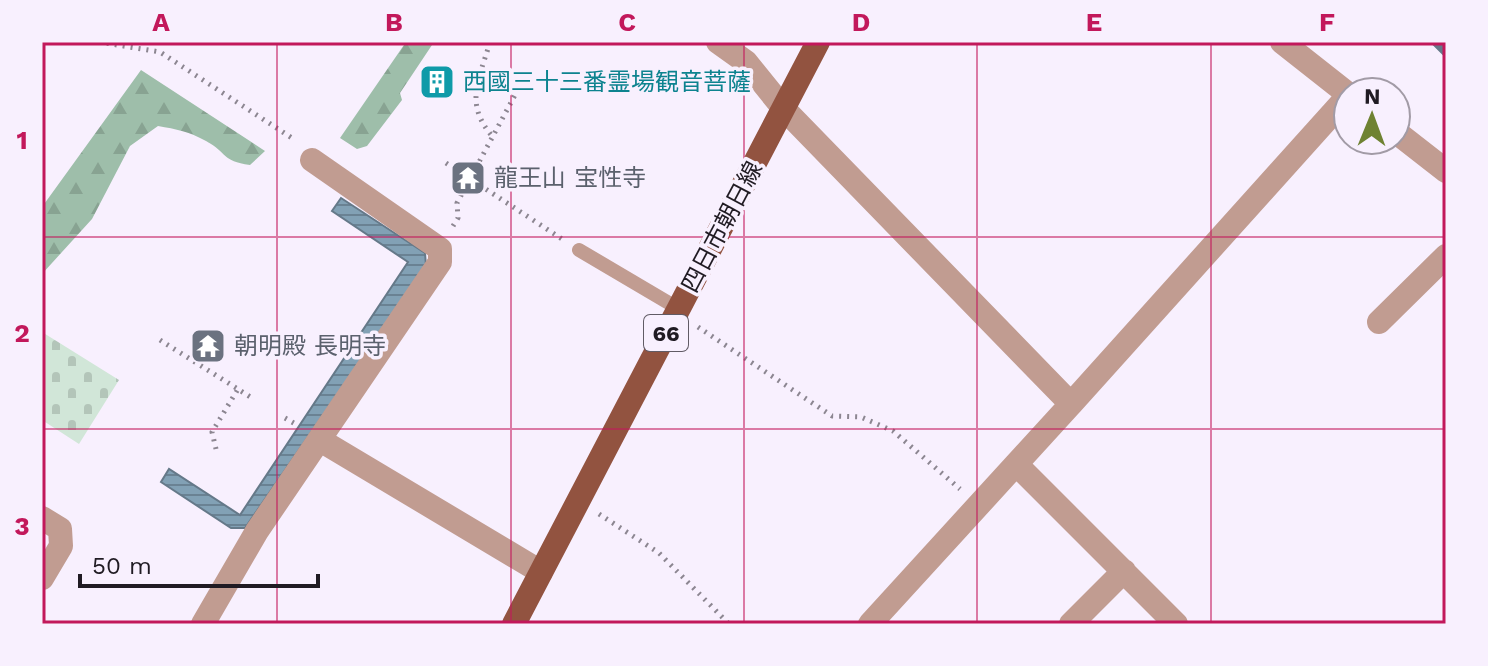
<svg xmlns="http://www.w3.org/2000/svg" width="1488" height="666" font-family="'Work Sans','Noto Sans JP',sans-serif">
  <defs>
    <pattern id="forest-firs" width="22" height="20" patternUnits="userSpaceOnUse" patternTransform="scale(2)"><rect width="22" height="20" fill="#9ebeaa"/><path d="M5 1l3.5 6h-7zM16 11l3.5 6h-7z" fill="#88a392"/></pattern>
    <pattern id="cemetery-stones" width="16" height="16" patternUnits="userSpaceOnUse" patternTransform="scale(2)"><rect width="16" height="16" fill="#d1e6d8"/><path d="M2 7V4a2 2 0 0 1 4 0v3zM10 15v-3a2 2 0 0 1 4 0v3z" fill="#b3c5b9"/></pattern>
    <pattern id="water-rules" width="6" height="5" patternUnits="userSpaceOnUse" patternTransform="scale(2)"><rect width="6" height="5" fill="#82a1b5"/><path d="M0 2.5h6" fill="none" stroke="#6a8293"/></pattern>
  </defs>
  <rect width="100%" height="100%" fill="#f8f0fe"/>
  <!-- forest -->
  <path fill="url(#forest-firs)" d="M406,42H434L400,93L402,100L367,146L357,149L340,138Z
    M141,70L265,151L250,165C221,161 228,153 206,141C190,132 176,129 158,126L130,146L92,219L42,274V207Z"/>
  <!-- cemetery -->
  <path fill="url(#cemetery-stones)" d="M42,332L119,380L79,444L42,420Z"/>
  <!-- water -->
  <path fill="url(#water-rules)" stroke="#657989" stroke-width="2" d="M341,198L425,253L426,266L245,528H231L161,482L169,469L240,515L408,262L332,211Z"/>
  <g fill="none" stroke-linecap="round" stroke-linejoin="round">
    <!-- stream -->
    <path stroke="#657989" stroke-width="9" d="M1436,42L1446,52"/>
    <!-- path -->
    <path stroke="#8c8691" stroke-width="5" stroke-dasharray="2 6" stroke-linecap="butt" d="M99,42L160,52L295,140
      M490,42C479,80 464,103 492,136
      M446,163L562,239
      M453,226L458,218L457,203L515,95
      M698,327L832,416L861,417L893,431L960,489
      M160,340L252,398
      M285,418L299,426
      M216,449L212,432L238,389
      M599,514L659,553L729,624"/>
    <!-- lane -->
    <path stroke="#c19c91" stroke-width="14" d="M579,250L679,309"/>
    <!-- street -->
    <path stroke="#c19c91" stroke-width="24" d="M718,42L746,62L784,109L1071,404L870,624
      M1282,42L1348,94
      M1396,132L1446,171
      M1379,322L1446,256
      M1071,404L1348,96
      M320,440L541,572
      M1017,465L1176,624
      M42,518L60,529L61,546L42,578
      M203,624L257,531L440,262V249L312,160
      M1071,624L1124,571"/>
    <!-- primary -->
    <path stroke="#925340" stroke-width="24" d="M514,624L818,42"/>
  </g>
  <!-- grid -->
  <path fill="none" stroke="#c2185b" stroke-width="2" stroke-opacity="0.55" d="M277,42V624M511,42V624M744,42V624M977,42V624M1211,42V624M42,237H1446M42,429H1446"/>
  <!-- icons -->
  <defs>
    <symbol id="building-square" viewBox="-11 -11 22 22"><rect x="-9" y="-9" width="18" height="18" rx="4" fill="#0f9aa8" stroke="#f8f0fe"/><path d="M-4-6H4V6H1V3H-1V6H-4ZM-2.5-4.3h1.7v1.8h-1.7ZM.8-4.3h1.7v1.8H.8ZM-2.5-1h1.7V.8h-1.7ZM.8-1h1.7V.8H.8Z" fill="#fff"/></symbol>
    <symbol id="temple-square" viewBox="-11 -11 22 22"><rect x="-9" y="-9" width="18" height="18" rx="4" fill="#6b7280" stroke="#f8f0fe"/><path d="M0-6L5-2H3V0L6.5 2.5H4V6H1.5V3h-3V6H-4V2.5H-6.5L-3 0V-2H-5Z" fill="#fff"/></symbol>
  </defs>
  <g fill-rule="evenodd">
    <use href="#building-square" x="417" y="62" width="40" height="40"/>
    <use href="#temple-square" x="448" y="158" width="40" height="40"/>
    <use href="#temple-square" x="188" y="326" width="40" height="40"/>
  </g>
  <g text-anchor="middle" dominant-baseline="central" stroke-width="7" stroke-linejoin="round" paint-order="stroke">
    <!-- shield labels -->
    <rect fill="#f8f0fe" stroke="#615b65" stroke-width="2" x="644" y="315" width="44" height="36" rx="6"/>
    <g font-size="22" font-weight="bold" fill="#201b23">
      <text x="666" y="333">66</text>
    </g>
    <!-- culture labels -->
    <g font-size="24" fill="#0d838f" stroke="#f8f0fe" text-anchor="start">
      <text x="463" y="82">西國三十三番霊場観音菩薩</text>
    </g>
    <!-- worship labels -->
    <g font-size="24" fill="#5b616d" stroke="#f8f0fe" text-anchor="start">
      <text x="494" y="178">龍王山 宝性寺</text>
      <text x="234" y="346">朝明殿 長明寺</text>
    </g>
    <!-- street labels -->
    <g font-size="24" fill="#201b23" stroke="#f8f0fe">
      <text transform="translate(722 227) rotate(-62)">四日市朝日線</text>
    </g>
  </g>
  <!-- border -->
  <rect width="1488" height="666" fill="none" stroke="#f8f0fe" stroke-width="88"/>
  <!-- north arrow -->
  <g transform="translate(1372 116) rotate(1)"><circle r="38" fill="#f8f0fe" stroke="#a29ba6" stroke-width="2"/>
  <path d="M0-6L14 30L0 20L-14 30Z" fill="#6f8232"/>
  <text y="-12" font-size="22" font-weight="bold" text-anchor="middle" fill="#201b23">N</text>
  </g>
  <!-- scale -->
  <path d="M80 574v12h238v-12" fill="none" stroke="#201b23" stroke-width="4"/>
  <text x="92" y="574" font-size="24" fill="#201b23" stroke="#f8f0fe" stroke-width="6" paint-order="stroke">50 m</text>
  <rect x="44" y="44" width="1400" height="578" fill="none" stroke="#c2185b" stroke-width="3"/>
  <g font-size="26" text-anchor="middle" font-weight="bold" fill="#c2185b">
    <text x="161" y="31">A</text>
    <text x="394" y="31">B</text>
    <text x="627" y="31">C</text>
    <text x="861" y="31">D</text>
    <text x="1094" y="31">E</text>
    <text x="1327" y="31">F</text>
    <text x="22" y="149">1</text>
    <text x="22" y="342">2</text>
    <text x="22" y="535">3</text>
  </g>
</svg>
